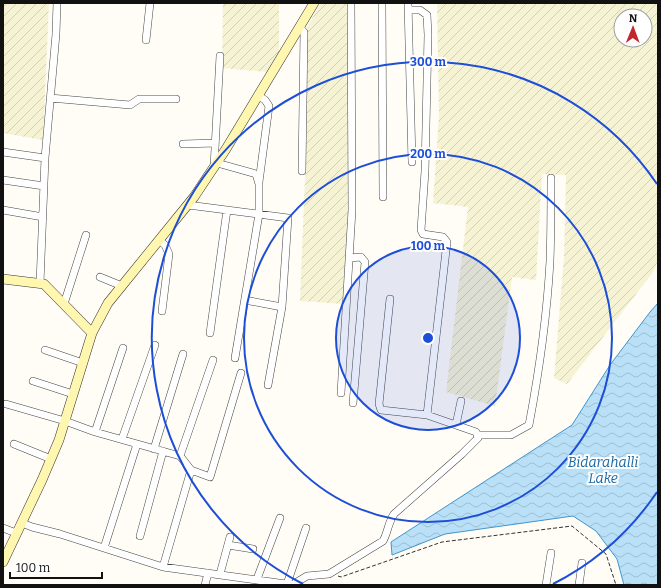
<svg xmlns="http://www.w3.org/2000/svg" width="661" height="588" font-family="Bitter,serif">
  <defs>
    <pattern id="farmland-furrows" width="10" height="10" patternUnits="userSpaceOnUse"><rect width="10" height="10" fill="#f6f3d4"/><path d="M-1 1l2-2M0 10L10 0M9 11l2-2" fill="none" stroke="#d2cfb5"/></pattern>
    <pattern id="water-waves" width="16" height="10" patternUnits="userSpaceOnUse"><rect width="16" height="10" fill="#b9e0f7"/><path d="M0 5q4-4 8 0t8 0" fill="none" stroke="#9ebfd3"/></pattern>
  </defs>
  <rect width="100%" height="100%" fill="#fffdf5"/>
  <!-- farmland -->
  <path fill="url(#farmland-furrows)" fill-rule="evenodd" d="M3,3H49L43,140L3,133Z
    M223,3H279V52L267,72L222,68Z
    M321,3H349L351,213L345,304L300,301L307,127V27Z
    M437,3H658V261L653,272L567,384L554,378L564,257L566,175L542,174L536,280L512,277L495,406L446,392L468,207L433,203L439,115ZM621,16H645V40H621Z"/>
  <!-- water -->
  <path fill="url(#water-waves)" stroke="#3f96cf" d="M658,303V585H624L617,559L596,531L573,516L445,534L392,555L391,542L572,425L610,365L650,312Z"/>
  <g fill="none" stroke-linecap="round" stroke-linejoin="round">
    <defs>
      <path id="street" d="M382,3L383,197
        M408,3L412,162
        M409,10H420L427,15L428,35L425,171L421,230L423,234L443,237L447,242L427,415
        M299,27L304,32L302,171
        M146,40L150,3
        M259,96L265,100L269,106L259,182
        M50,98L130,105L139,99H176
        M183,144L215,143
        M3,152L45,158L40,283
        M45,158L56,34L57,3
        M217,163L256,174L259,184V214L235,358
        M214,167L220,56
        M3,180L44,186
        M188,205L288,218L282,307L268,385
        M3,210L43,217
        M159,240L165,245L169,254L162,311
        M350,258L361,257L365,262L353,403
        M100,277L122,286
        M245,300L282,307
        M64,304L86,235
        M210,333L227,210
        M45,350L83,363
        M33,381L73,394
        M341,393L352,210L351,3
        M6,404L65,421L95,432L180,456L213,360
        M456,425L461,401
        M95,432L123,348
        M478,435H511L529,425C539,372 547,316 550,261C551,234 551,206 551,178
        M122,439L155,345
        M14,444L51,459
        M154,449L183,354
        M180,456L191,470L210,477L241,373
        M22,523L32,527L60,534L163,567L293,585
        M3,528L16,533
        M140,536L163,451
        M228,545L253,549
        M104,548L137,444
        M163,567L191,470
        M220,574L230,537
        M257,579L280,518
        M287,584L306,528
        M205,585L208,573
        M292,585L307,576L329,574L383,541C388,532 388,523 394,514L462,454L478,438L476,432L427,415L381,410L379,404L390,299
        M546,585L551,553
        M579,585L582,563"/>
      <path id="secondary" d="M3,279L44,284L92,333
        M3,562L42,480L59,440L92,333L108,303L194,197L226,149L314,3"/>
    </defs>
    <!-- street casing -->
    <use href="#street" stroke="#444" stroke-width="8"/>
    <!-- secondary casing -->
    <use href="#secondary" stroke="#333" stroke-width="10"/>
    <!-- path -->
    <path stroke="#333" stroke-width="1" stroke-dasharray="4 2" stroke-linecap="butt" d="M338,576L341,577L442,542L572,526L606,554L616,585"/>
    <!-- street -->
    <use href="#street" stroke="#fff" stroke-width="7"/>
    <!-- secondary -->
    <use href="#secondary" stroke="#fff6b0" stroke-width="9"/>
  </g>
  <!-- distance rings -->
  <circle cx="428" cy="338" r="92" fill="#1d4ed8" fill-opacity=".12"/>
  <g fill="none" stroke="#1d4ed8" stroke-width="2">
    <circle cx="428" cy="338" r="92"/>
    <circle cx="428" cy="338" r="184"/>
    <path d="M657 492A276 276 0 0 1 553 584M303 584A276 276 0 1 1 657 184"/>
  </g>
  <g text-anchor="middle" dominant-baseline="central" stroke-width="4" stroke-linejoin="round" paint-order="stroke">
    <!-- water labels -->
    <g font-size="14" font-style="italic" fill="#1768a6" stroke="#fff">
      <text x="603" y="462">Bidarahalli<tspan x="603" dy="16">Lake</tspan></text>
    </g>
  </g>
  <circle cx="428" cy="338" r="6" fill="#1d4ed8" stroke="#fff" stroke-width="2"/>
  <g font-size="12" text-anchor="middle" font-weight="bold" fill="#1d4ed8" stroke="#fff" stroke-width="4" stroke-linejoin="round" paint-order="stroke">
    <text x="428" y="66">300 m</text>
    <text x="428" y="158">200 m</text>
    <text x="428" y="250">100 m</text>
  </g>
  <!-- border -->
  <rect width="661" height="588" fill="none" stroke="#111111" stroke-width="8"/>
  <!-- north arrow -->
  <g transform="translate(633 28) rotate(1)"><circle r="19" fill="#ffffff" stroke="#a0a0a0"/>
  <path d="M0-3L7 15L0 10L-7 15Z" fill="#c4262e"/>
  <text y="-6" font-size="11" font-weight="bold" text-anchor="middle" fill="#111111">N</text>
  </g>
  <!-- scale -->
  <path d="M10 572v6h92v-6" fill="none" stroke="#111111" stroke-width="2"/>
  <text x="16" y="572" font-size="12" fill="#111111" stroke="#ffffff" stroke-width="3" paint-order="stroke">100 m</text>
</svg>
